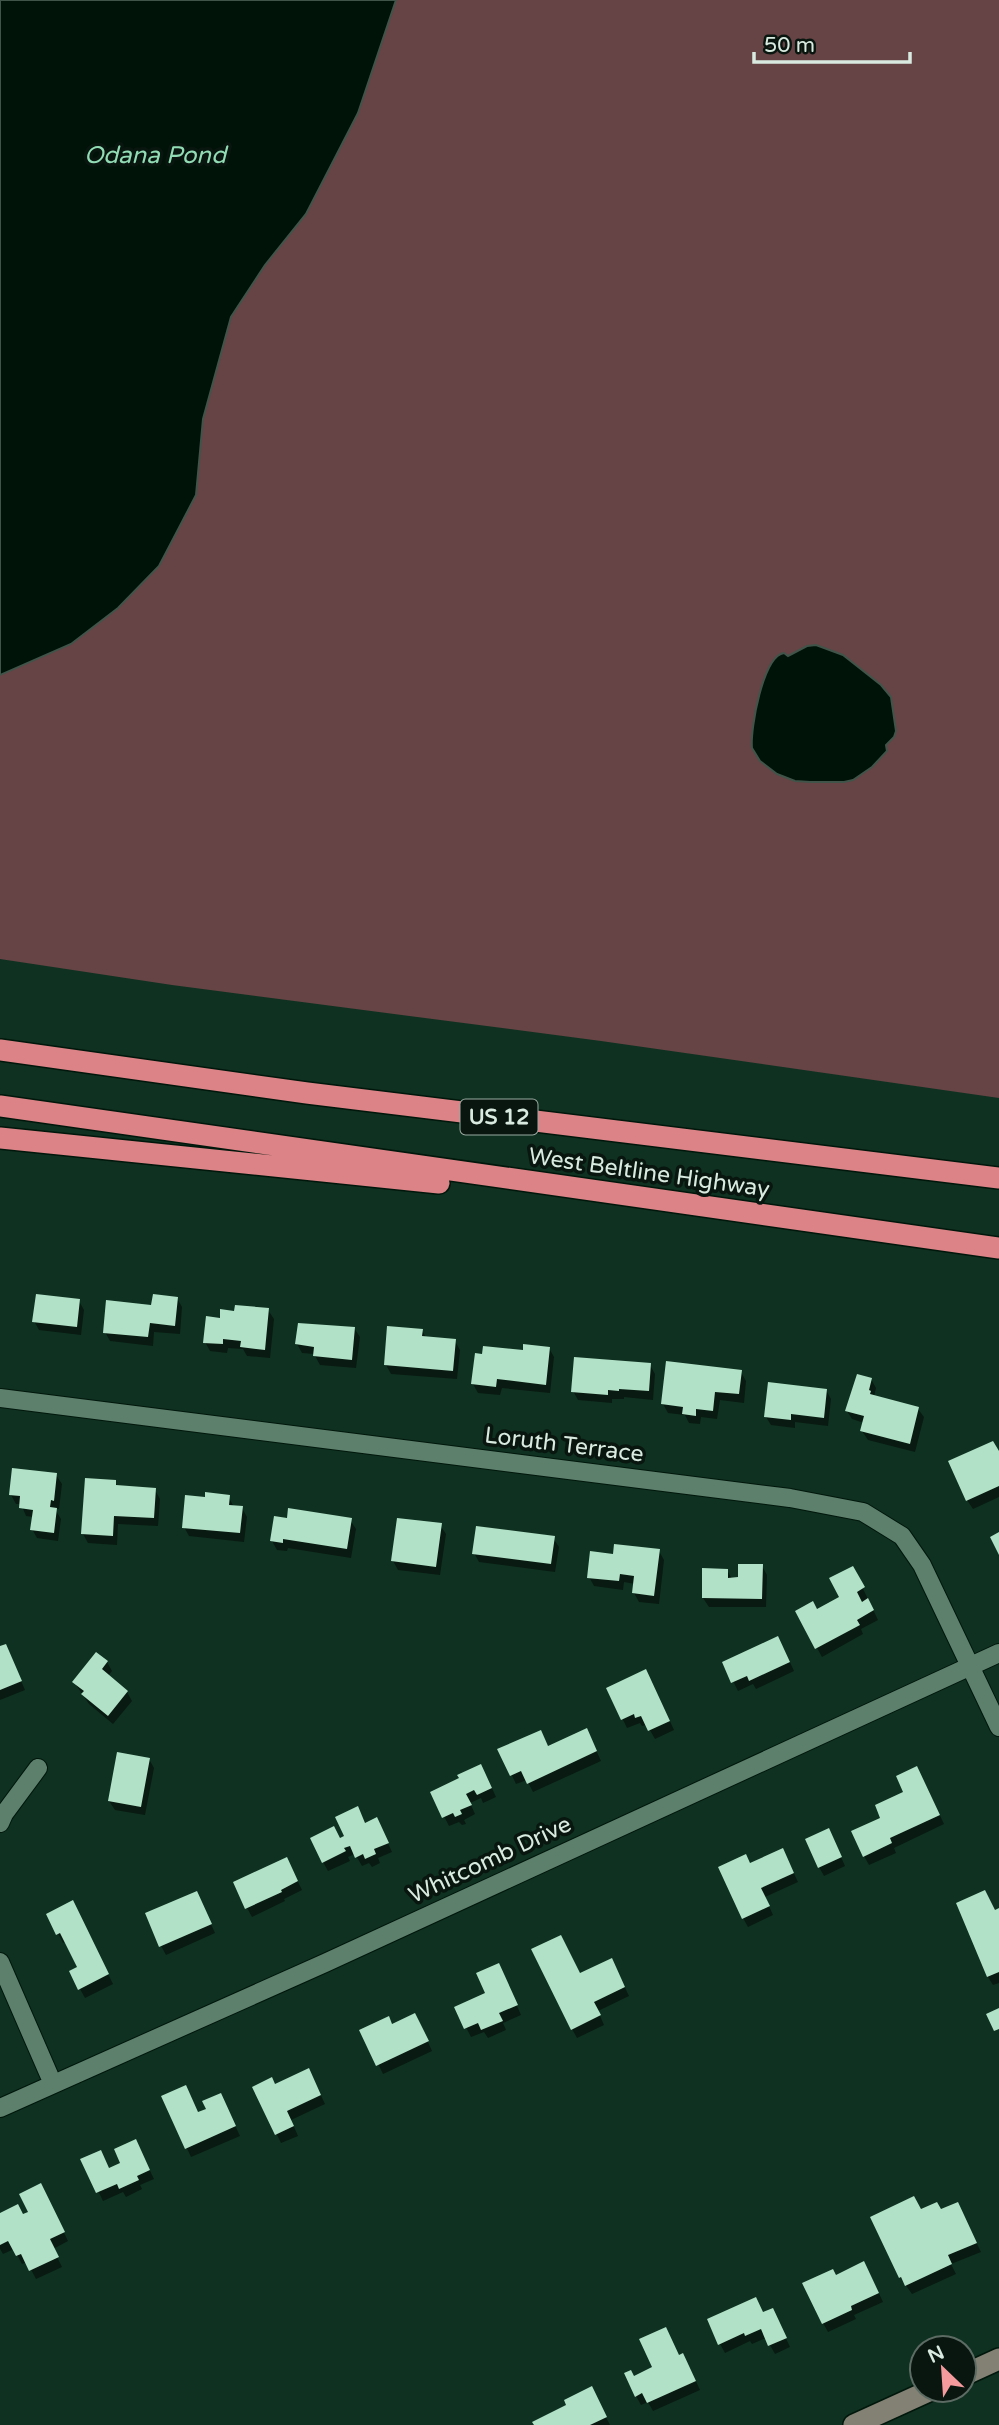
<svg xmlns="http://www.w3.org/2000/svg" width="999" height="2425" font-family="'Varela Round',sans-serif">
  <rect width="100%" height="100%" fill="#0f3121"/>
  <!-- green -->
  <path fill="#664344" d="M0,0H999V1098L601,1041L172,985L0,959Z"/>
  <!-- water -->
  <path fill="#001309" stroke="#41544a" stroke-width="2" d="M0,0H396L358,113L306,214L265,265L231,317L203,419L196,495L159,566L118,608L71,644L0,675Z
    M816,645L843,655L881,685L891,697L896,731L894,737L886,745L887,751L872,767L853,780L844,782H810L795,781L777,774L760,761L752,748C750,729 763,656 784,653L788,656L807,646Z"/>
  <!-- shadow -->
  <path fill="#0007" d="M177,1298L182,1307L180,1334L154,1332L153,1346L110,1341L105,1332L153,1307Z
    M79,1301L84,1310L81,1335L39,1330L34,1321Z
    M268,1310L274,1319L270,1358L247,1356L243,1349L228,1348L227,1353L210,1351L205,1342L221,1319L236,1312Z
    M354,1328L360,1337L356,1368L320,1365L314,1354L302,1353L297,1344Z
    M422,1330L426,1338L455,1341L460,1350L457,1379L391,1374L386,1365Z
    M549,1348L554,1357L550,1393L502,1388L500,1395L478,1393L473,1384L524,1352Z
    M650,1365L655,1374L653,1400L624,1397V1399H612V1403L578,1400L573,1391Z
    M741,1372L746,1381L744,1403L720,1400L717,1419L701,1417L700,1424L689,1423L685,1415L668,1413L663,1404Z
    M871,1379L876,1388L874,1397L918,1409L924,1417L915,1452L868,1440L862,1431L864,1423L852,1419L847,1411Z
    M826,1390L831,1399L828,1426L795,1422V1428L771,1425L766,1417Z
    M999,1453V1497L973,1509L967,1500Z
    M56,1475L62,1484L59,1509H55L61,1519L58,1541L37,1538L32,1529L34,1517L26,1516L21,1504H16L11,1495Z
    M115,1482L118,1487L155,1490L160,1499L158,1526L118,1524L117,1545L88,1543L83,1534Z
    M228,1496L234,1507L242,1508L247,1517L244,1542L189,1536L184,1527L206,1499Z
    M350,1520L356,1529L351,1558L288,1548L287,1551L277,1550L272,1541Z
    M440,1525L446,1534L440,1575L398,1570L393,1561Z
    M553,1538L559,1547L555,1572L479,1562L474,1553Z
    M659,1551L664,1560L659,1604L639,1602L634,1593L635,1584L624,1582L623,1590L594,1586L589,1577L615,1555Z
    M762,1566L767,1575L766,1607H709L703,1598L727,1570L732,1579H740Z
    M853,1568L878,1620L861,1629L863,1634L822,1657L797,1612L817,1611L841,1598Z
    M783,1647L794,1671L756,1689L753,1684L738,1691L724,1663Z
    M0,1648L10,1655L25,1690L0,1700Z
    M97,1654L107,1662L112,1671L108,1676L127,1692L132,1701L113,1724L89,1704L74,1682Z
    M651,1680L674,1730L655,1739L647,1725L642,1726L640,1723L627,1728L608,1689Z
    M591,1739L601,1761L533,1792L527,1780L516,1784L500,1750L548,1747Z
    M149,1759L154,1768L145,1815L115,1810L109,1801Z
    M486,1775L496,1797L483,1803L481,1798L470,1803L475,1814L464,1820L466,1824L462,1825L459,1822L449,1826L432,1793Z
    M922,1777L944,1824L894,1848L896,1853L869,1865L864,1856L883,1818Z
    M366,1825L381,1828L392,1852L378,1858L380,1863L372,1867L369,1863L362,1866L355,1854L348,1857L350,1861L328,1871L323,1862L340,1840Z
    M833,1839L845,1866L824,1876L819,1867Z
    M787,1859L798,1882L765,1897L773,1915L748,1927L743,1918L750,1865Z
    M291,1868L302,1890L284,1899L285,1901L252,1917L247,1908Z
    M201,1902L215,1933L166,1955L161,1946Z
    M958,1904L995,1912L999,1910V1983L993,1985L988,1977Z
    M77,1911L113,1984L85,1998L80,1989L79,1968L66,1942L63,1943L48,1914Z
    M616,1969L629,1996L598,2011L604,2025L577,2038L572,2029L580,1975Z
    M503,1974L521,2015L503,2023L506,2030L488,2038L484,2032L471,2037L456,2008L487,1994Z
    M420,2024L432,2051L383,2074L362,2031Z
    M313,2079L325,2104L291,2120L298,2136L281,2143L254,2088Z
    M163,2097L198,2114L225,2104L240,2136L191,2157Z
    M140,2150L154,2179L140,2185L142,2189L126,2197L123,2192L103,2201L83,2160L109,2170L122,2163Z
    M45,2194L68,2241L53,2249L62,2267L36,2279L27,2262L22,2264L14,2249L3,2254L0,2249V2215L23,2216L30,2213Z
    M921,2211L962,2213L981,2252L951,2264L956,2274L912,2294L900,2277Z
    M869,2272L883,2302L854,2315L856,2319L828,2332L823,2323Z
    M763,2314L777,2319L790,2347L775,2354L766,2338L752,2344L750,2341L725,2353L720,2344Z
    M679,2357L688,2364L700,2390L653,2411L648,2402L641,2405L636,2396Z
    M596,2398L610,2425H536Z"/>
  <!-- building -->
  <path fill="#b1e1c6" d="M36,1294L80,1299L77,1327L32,1322Z
    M153,1294L178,1297L175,1326L150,1323L148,1337L103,1333L106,1300L151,1305Z
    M235,1305L269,1308L265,1350L240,1347L241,1341L223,1339V1344L203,1343L206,1316L220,1318V1309L234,1311Z
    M298,1323L355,1327L352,1360L313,1356L314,1347L295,1344Z
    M387,1326L423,1329L422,1336L456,1339L453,1371L384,1365Z
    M523,1344L550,1347L546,1385L497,1379L496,1387L471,1384L475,1353L482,1354L483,1346L523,1350Z
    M574,1357L651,1363L649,1391L619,1389V1391L608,1390V1395L571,1392Z
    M666,1361L742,1370L739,1394L715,1392L713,1411L696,1409V1416L682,1414L683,1407L661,1404Z
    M857,1374L872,1378L869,1390L871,1391L870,1394L919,1407L910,1444L860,1431L864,1416L845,1411Z
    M768,1382L827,1389L824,1418L791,1414V1420L764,1417Z
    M993,1441L999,1451V1486L966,1501L948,1461Z
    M12,1468L57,1473L54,1501L51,1500L50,1507L57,1508L54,1533L30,1530L33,1510L19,1508L20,1496L9,1495Z
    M85,1478L116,1480V1485L156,1488L154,1518L114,1516L113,1536L81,1534Z
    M205,1492L230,1495L229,1505L243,1506L240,1533L182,1528L185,1495L205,1497Z
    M288,1508L352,1518L347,1549L283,1539V1543L270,1541L274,1516L287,1518Z
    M397,1518L442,1523L436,1567L391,1561Z
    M476,1526L555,1536L551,1564L472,1554Z
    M999,1532V1555L990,1537Z
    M614,1544L660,1549L654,1596L632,1593L634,1576L620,1574L619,1581L587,1578L590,1551L613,1554Z
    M738,1564H763L762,1599L702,1598V1568L728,1569V1578L738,1577Z
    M853,1566L865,1587L857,1592L862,1602L868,1598L874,1610L857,1620L860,1625L815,1649L795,1611L813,1601L817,1609L839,1597L829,1578Z
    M778,1636L790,1662L749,1681L747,1676L731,1683L722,1662Z
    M6,1644L22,1681L0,1690V1646Z
    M96,1652L108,1661L102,1669L128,1691L108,1716L81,1694L84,1691L72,1682Z
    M646,1669L670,1721L648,1731L641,1716L635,1718L634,1714L621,1720L606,1688Z
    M587,1728L597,1751L527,1784L521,1771L510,1776L497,1749L541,1730L548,1746Z
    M117,1752L150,1758L141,1807L108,1801Z
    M481,1764L492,1788L477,1795L474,1790L466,1794L472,1805L460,1810L462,1814L455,1817L453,1813L442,1818L430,1792L459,1778L457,1775Z
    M917,1766L940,1815L890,1838L892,1843L863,1857L851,1831L880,1818L875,1805L903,1792L896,1776Z
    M358,1806L365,1823L377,1817L389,1843L374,1849L376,1854L365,1859L363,1854L355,1858L350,1846L344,1848L346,1851L322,1863L310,1838L334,1826L340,1838L344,1836L335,1817Z
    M829,1828L842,1857L818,1868L805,1839Z
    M783,1848L794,1873L761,1888L770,1906L742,1919L718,1867L746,1854L750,1863Z
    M287,1857L298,1881L281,1890L282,1892L245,1909L233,1882Z
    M985,1890L995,1910L999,1908V1972L987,1977L956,1903Z
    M197,1891L212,1924L159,1947L145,1913Z
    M73,1900L109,1974L78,1990L69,1971L77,1967L60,1933L56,1935L46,1914Z
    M561,1935L580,1973L612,1958L625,1987L594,2002L601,2015L571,2030L531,1949Z
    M499,1963L518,2005L499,2013L503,2021L481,2030L478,2023L464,2029L454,2007L485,1993L476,1973Z
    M999,2008V2029L994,2031L986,2014Z
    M415,2013L429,2041L376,2066L359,2030L389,2016L392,2024Z
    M309,2068L321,2095L287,2111L294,2126L275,2135L252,2087L272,2077L275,2084Z
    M186,2085L198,2112L206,2109L202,2101L221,2093L236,2126L185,2149L161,2096Z
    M136,2139L150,2170L137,2176L139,2180L119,2189L117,2184L96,2193L80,2159L101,2150L109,2168L120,2163L114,2149Z
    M41,2183L65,2232L50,2239L59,2257L29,2271L21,2254L16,2256L8,2241L0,2245V2213L18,2204L23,2214L28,2212L19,2194Z
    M914,2196L921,2209L937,2202L941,2209L958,2202L977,2243L948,2255L952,2264L905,2286L901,2277L899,2278L870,2217Z
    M864,2261L879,2293L851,2306L852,2310L822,2324L802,2283L833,2269L836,2275Z
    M756,2297L763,2312L773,2308L787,2338L768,2346L761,2329L745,2336L744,2333L718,2345L707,2319Z
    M666,2327L679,2355L683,2353L696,2381L647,2403L642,2393L635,2397L624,2373L631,2370L634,2376L652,2367L639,2339Z
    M592,2386L607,2417L590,2425H534L532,2422L566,2405L564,2400Z"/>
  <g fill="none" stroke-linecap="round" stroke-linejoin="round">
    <defs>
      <path id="street" d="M0,1398L790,1498L863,1512L902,1536L922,1565L999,1727
        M0,1823L4,1814L38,1768
        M0,1962L53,2084
        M0,2108L325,1963L999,1653"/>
      <path id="secondary" d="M964,2375L999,2359
        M854,2425L931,2390"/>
      <path id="highway" d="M0,1050L307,1093L999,1178
        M0,1106L999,1248
        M0,1138L439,1183"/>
    </defs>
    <!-- street casing -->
    <use href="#street" stroke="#01170c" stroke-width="20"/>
    <!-- secondary casing -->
    <use href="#secondary" stroke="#01170c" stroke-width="24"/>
    <!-- highway casing -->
    <use href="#highway" stroke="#01170c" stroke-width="24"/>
    <!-- street -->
    <use href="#street" stroke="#5d806d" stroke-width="18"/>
    <!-- secondary -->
    <use href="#secondary" stroke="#838174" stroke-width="21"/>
    <!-- highway -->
    <use href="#highway" stroke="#db8386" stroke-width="21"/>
  </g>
  <g text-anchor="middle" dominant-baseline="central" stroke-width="7" stroke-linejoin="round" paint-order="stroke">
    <!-- shield labels -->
    <rect fill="#08160f" stroke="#9aaba2" stroke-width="2" x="460.5" y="1099.5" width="77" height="35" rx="5"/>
    <g font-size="21" font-weight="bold" fill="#d9ebe1">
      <text x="499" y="1117">US 12</text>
    </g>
    <!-- street labels -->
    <g font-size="23" fill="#d9ebe1" stroke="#08160f">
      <text transform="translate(649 1173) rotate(8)">West Beltline Highway</text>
      <text transform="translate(564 1445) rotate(7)">Loruth Terrace</text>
      <text transform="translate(490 1860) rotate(-25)">Whitcomb Drive</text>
    </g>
    <!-- water labels -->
    <g font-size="24" font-style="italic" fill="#92dcb5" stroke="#08160f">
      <text x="155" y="155">Odana Pond</text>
    </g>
  </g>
  <!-- north arrow -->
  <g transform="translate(943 2369) rotate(335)"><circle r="33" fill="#08160f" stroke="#5c6b63" stroke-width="2"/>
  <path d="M0-5L12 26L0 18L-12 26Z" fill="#f59b9d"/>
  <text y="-10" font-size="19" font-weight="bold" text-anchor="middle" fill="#d9ebe1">N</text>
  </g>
  <!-- scale -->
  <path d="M754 52v10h156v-10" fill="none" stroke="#d9ebe1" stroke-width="3.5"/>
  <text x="764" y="52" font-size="21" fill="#d9ebe1" stroke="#08160f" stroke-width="5" paint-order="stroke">50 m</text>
</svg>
